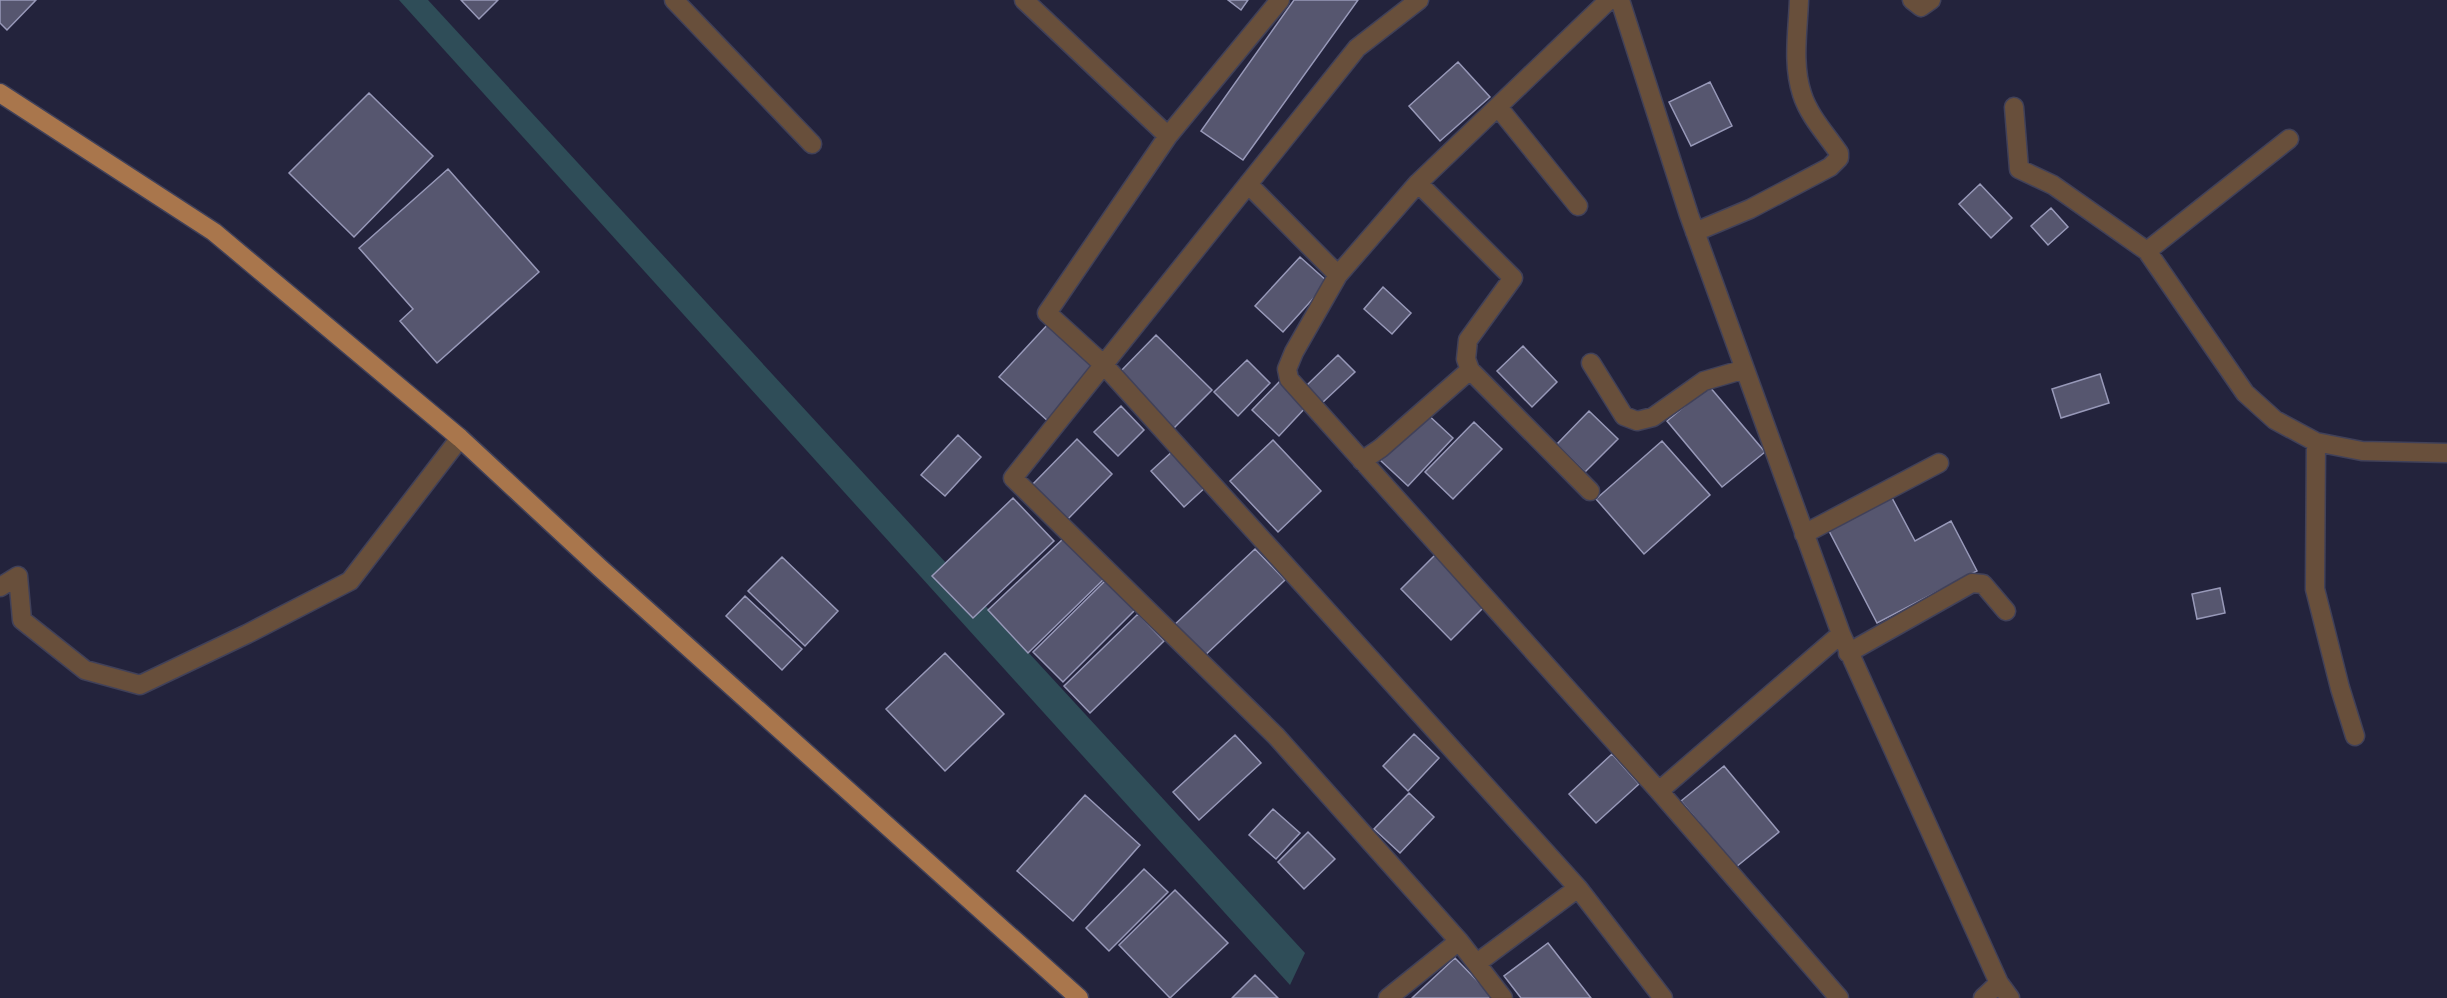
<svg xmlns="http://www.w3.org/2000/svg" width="2447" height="998" font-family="Poppins,sans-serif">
  <rect width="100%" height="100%" fill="#23233c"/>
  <!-- water -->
  <path fill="#2f4d58" d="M399,0H428L1305,953L1290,985Z"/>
  <!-- building -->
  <path fill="#56566f" stroke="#9899b9" stroke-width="1.5" d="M0,0H36L7,30L0,23Z
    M461,0H498L479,19Z
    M1228,0H1248L1241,10Z
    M1294,0H1358L1243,160L1201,131Z
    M1458,62L1490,97L1440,141L1409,106Z
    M1710,82L1732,126L1691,146L1669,102Z
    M369,93L433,156L354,237L289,173Z
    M448,169L539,272L437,363L400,321L413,309L359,248Z
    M1980,184L2012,218L1991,238L1959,204Z
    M2051,208L2068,227L2048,245L2031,226Z
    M1300,257L1328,282L1283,332L1255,306Z
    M1383,287L1411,313L1392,334L1364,309Z
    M1049,323L1099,369L1049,422L999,377Z
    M1156,335L1212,390L1173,429L1118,374Z
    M1523,346L1557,382L1532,407L1497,371Z
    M1338,355L1355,372L1322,403L1306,386Z
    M1247,360L1270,383L1238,416L1214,392Z
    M2100,374L2109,403L2061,418L2052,389Z
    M1280,381L1307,406L1279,436L1252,410Z
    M1709,386L1765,452L1722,487L1667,421Z
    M1121,406L1144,430L1118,456L1094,432Z
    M1589,411L1618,439L1585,472L1557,444Z
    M1425,412L1453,438L1408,486L1380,460Z
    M1474,422L1502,449L1453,499L1425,472Z
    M958,435L981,457L945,496L921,475Z
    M1077,439L1112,474L1065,522L1030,487Z
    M1273,440L1321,491L1278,532L1230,481Z
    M1662,441L1710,495L1644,554L1596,499Z
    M1175,449L1208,485L1184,507L1151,471Z
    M1891,496L1915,541L1951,521L1977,571L1877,623L1828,529Z
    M1013,498L1054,541L973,618L932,576Z
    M1064,538L1104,579L1028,653L988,610Z
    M1255,549L1285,580L1201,659L1171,628Z
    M1435,555L1485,606L1451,640L1401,589Z
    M782,557L838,611L805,646L748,591Z
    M1107,579L1136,609L1063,682L1033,652Z
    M2220,588L2225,613L2197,619L2192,594Z
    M745,596L802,649L782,670L726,616Z
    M1138,614L1164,641L1090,713L1064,686Z
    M945,653L1004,714L945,771L886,709Z
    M1414,734L1439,758L1408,791L1383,766Z
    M1235,735L1261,763L1199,820L1173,792Z
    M1612,754L1639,784L1596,823L1569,794Z
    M1724,766L1779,832L1736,867L1681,801Z
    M1409,793L1434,817L1400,853L1374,829Z
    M1085,795L1140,845L1073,921L1017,871Z
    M1273,809L1300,833L1276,859L1249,835Z
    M1308,832L1335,859L1304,889L1278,862Z
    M1144,869L1168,892L1109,951L1086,928Z
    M1175,890L1228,943L1170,998L1119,945Z
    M1548,943L1591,998H1521L1504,976Z
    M1455,958L1494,998H1412Z
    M1255,975L1278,998H1232Z"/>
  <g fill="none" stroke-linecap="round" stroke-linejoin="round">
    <defs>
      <path id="minor" d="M674,0L812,144
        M1024,0L1168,136
        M1280,0L1168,136L1047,313L1104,365L1578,888L1663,998
        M1419,0L1357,48L1013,478L1276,736L1459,941L1503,998
        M1609,0L1418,183L1338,275L1294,352L1287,369L1289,379L1659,791L1839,998
        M1620,0L1689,215L1841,634L1999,983L2010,998
        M1912,0L1921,7L1931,0
        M1498,107L1578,206
        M2014,107L2019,169L2053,185L2147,251L2245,393L2275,420L2316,442L2362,451L2447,453
        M1418,183L1513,278L1468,340L1466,359L1470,370L1590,491
        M1248,184L1338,275
        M1695,232L1750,209L1830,167L1839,158V153C1826,134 1809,116 1802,94C1792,64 1798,30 1799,0
        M2147,251L2289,139
        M1591,363L1624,416L1637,421L1653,417L1704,381L1745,369
        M2316,442L2315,589L2340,688L2355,736
        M1362,461L1381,448L1470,370
        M1804,534L1939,463
        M0,587L18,576L22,620L85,670L140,685L247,634L350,581L460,438
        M1848,653L1972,583L1983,584L2006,611
        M1659,791L1841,634
        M1477,963L1578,888
        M1388,998L1459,941
        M1983,998L1999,983"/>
      <path id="major" d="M0,93L214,232L460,438L600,568L1079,998"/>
    </defs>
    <!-- minor casing -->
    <use href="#minor" stroke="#414159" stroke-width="21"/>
    <!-- major casing -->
    <use href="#major" stroke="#414159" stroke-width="21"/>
    <!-- minor -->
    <use href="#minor" stroke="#684f3b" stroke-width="18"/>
    <!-- major -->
    <use href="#major" stroke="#a9764c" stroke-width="18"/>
  </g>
</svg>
